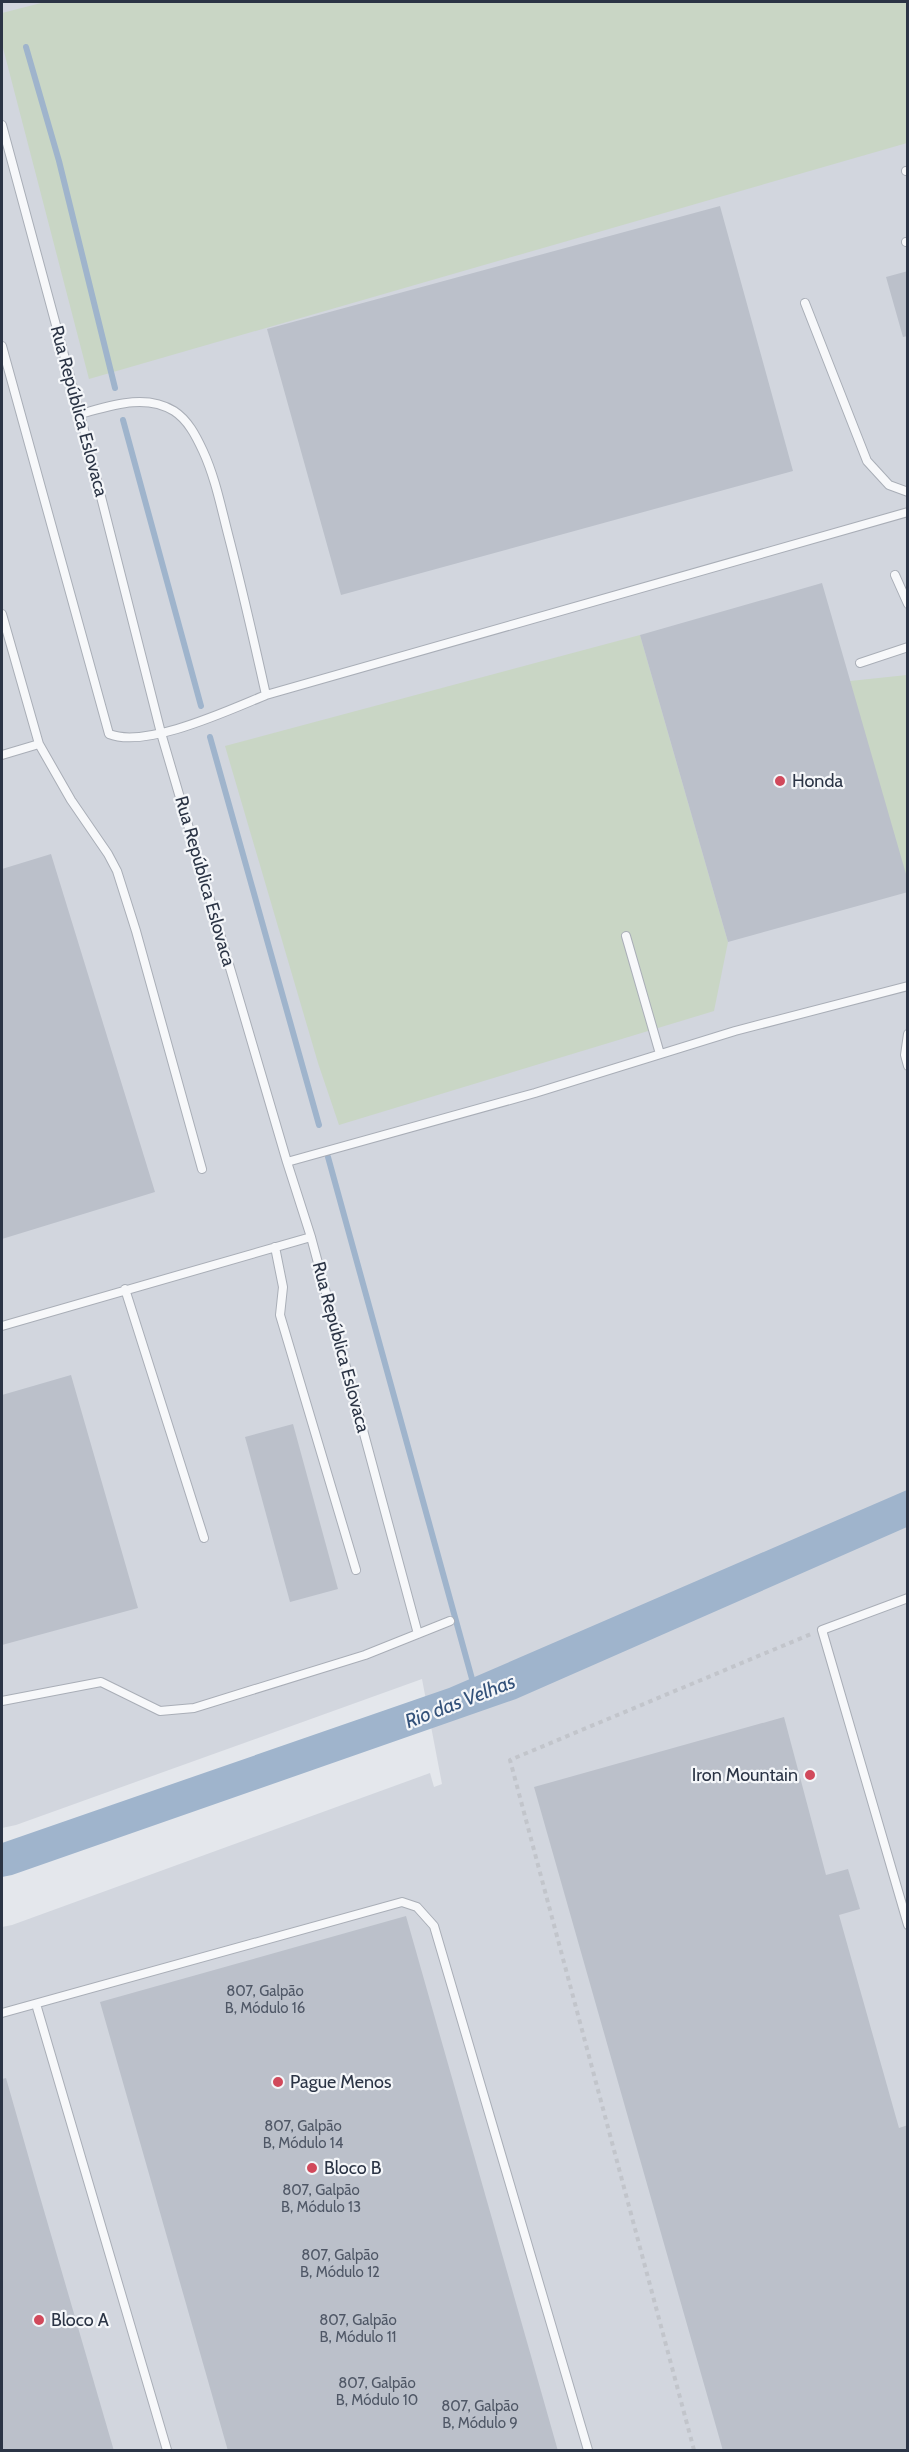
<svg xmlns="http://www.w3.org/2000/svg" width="909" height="2452" font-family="Cabin,sans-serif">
  <rect width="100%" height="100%" fill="#e4e7ec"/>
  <!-- built -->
  <path fill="#d2d6de" d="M2,2H907V2450H2V1927L12,1925L430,1773L434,1787L442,1784L422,1679L16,1825L2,1828Z"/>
  <!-- green -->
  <path fill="#c9d6c5" d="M45,2H907V143L89,379L2,44V13Z
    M640,635L728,942L714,1011L339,1125L318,1063L225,746Z
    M907,675V891L850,681Z"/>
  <!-- water -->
  <path fill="#9fb4cc" d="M907,1490V1527L516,1699L12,1875L2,1877V1843L449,1688Z"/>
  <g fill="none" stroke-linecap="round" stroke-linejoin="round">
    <!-- stream -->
    <path stroke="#9fb4cc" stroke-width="6" d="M26,47L59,161L115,388
      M123,420L201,706
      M210,737L319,1125
      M328,1157L474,1686"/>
  </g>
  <!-- building -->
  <path fill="#bbc0ca" d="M720,206L793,471L341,595L267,329Z
    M908,271V336L903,337L886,277Z
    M822,583L908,881V892L728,942L640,635Z
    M51,854L155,1192L2,1239V869Z
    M71,1375L138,1608L2,1645V1395Z
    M293,1424L338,1589L290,1602L245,1437Z
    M784,1717L826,1875L848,1869L860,1909L839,1915L899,2128L908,2125V2451H723L534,1787Z
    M406,1916L558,2451H228L100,2002Z
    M6,2078L38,2190L114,2451H2V2079Z"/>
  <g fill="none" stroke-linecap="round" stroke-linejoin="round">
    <defs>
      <path id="lane" d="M2,125L80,414L161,733L287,1162L311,1237L418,1634
        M906,171H908
        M906,242H908
        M805,303L867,461L889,485L908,492
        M2,346L109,734C146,749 229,710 266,695C254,641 242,588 228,534C221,507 215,477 203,451C196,436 188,420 174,411C145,393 110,406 80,414
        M895,575L908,604
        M2,614L39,744L71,800L108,854L117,871L136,931L202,1169
        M860,663L908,647
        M266,695L908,512
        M2,755L39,744
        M626,936L660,1054
        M908,1034L905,1055L908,1066
        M287,1162L535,1093L735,1031L908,986
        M275,1247L283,1287L280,1315L356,1570
        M125,1289L204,1538
        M2,1326L311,1237
        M908,1598L822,1630L908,1925
        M2,1701L101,1682L160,1711L194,1708L365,1655L450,1621
        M36,2004L167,2450
        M2,2013L402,1902L417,1907L434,1926L588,2450"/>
    </defs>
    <!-- lane casing -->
    <use href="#lane" stroke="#a9aeb7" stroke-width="10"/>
    <!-- path -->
    <path stroke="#c2c5cb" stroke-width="4" stroke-dasharray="4.5 4.5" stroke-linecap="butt" d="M694,2450L510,1760L811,1634"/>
    <!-- lane -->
    <use href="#lane" stroke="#f7f8fa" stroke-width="8"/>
  </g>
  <!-- markers -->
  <g fill="#d1495b" stroke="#f4f6f9" stroke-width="2">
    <circle cx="780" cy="781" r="6"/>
    <circle cx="810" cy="1775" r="6"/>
    <circle cx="278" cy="2082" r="6"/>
    <circle cx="312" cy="2168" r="6"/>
    <circle cx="39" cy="2320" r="6"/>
  </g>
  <g text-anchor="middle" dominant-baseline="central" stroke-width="4.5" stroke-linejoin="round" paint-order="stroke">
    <!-- number labels -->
    <g font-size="15" fill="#4f5766">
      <text x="265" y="1991">807, Galpão<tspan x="265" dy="17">B, Módulo 16</tspan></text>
      <text x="303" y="2126">807, Galpão<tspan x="303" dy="17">B, Módulo 14</tspan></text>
      <text x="321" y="2190">807, Galpão<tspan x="321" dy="17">B, Módulo 13</tspan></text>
      <text x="340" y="2255">807, Galpão<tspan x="340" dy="17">B, Módulo 12</tspan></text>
      <text x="358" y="2320">807, Galpão<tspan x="358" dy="17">B, Módulo 11</tspan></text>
      <text x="377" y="2383">807, Galpão<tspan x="377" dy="17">B, Módulo 10</tspan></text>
      <text x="480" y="2406">807, Galpão<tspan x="480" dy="17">B, Módulo 9</tspan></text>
    </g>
    <!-- street labels -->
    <g font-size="18" fill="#2b3445" stroke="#f4f6f9">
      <text transform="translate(79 411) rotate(75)">Rua República Eslovaca</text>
      <text transform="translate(205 881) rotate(74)">Rua República Eslovaca</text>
      <text transform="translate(341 1347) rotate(75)">Rua República Eslovaca</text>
    </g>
    <!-- poi labels -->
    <g font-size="18" fill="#2b3445" stroke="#f4f6f9" text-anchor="start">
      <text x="792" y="781">Honda</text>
      <text x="798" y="1775" text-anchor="end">Iron Mountain</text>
      <text x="290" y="2082">Pague Menos</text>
      <text x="324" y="2168">Bloco B</text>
      <text x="51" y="2320">Bloco A</text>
    </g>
    <!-- water labels -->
    <g font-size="20" font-style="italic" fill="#34527a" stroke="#f4f6f9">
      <text transform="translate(460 1701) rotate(-21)">Rio das Velhas</text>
    </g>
  </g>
  <!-- border -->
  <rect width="909" height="2452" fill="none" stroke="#2b3445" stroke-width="6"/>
</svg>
